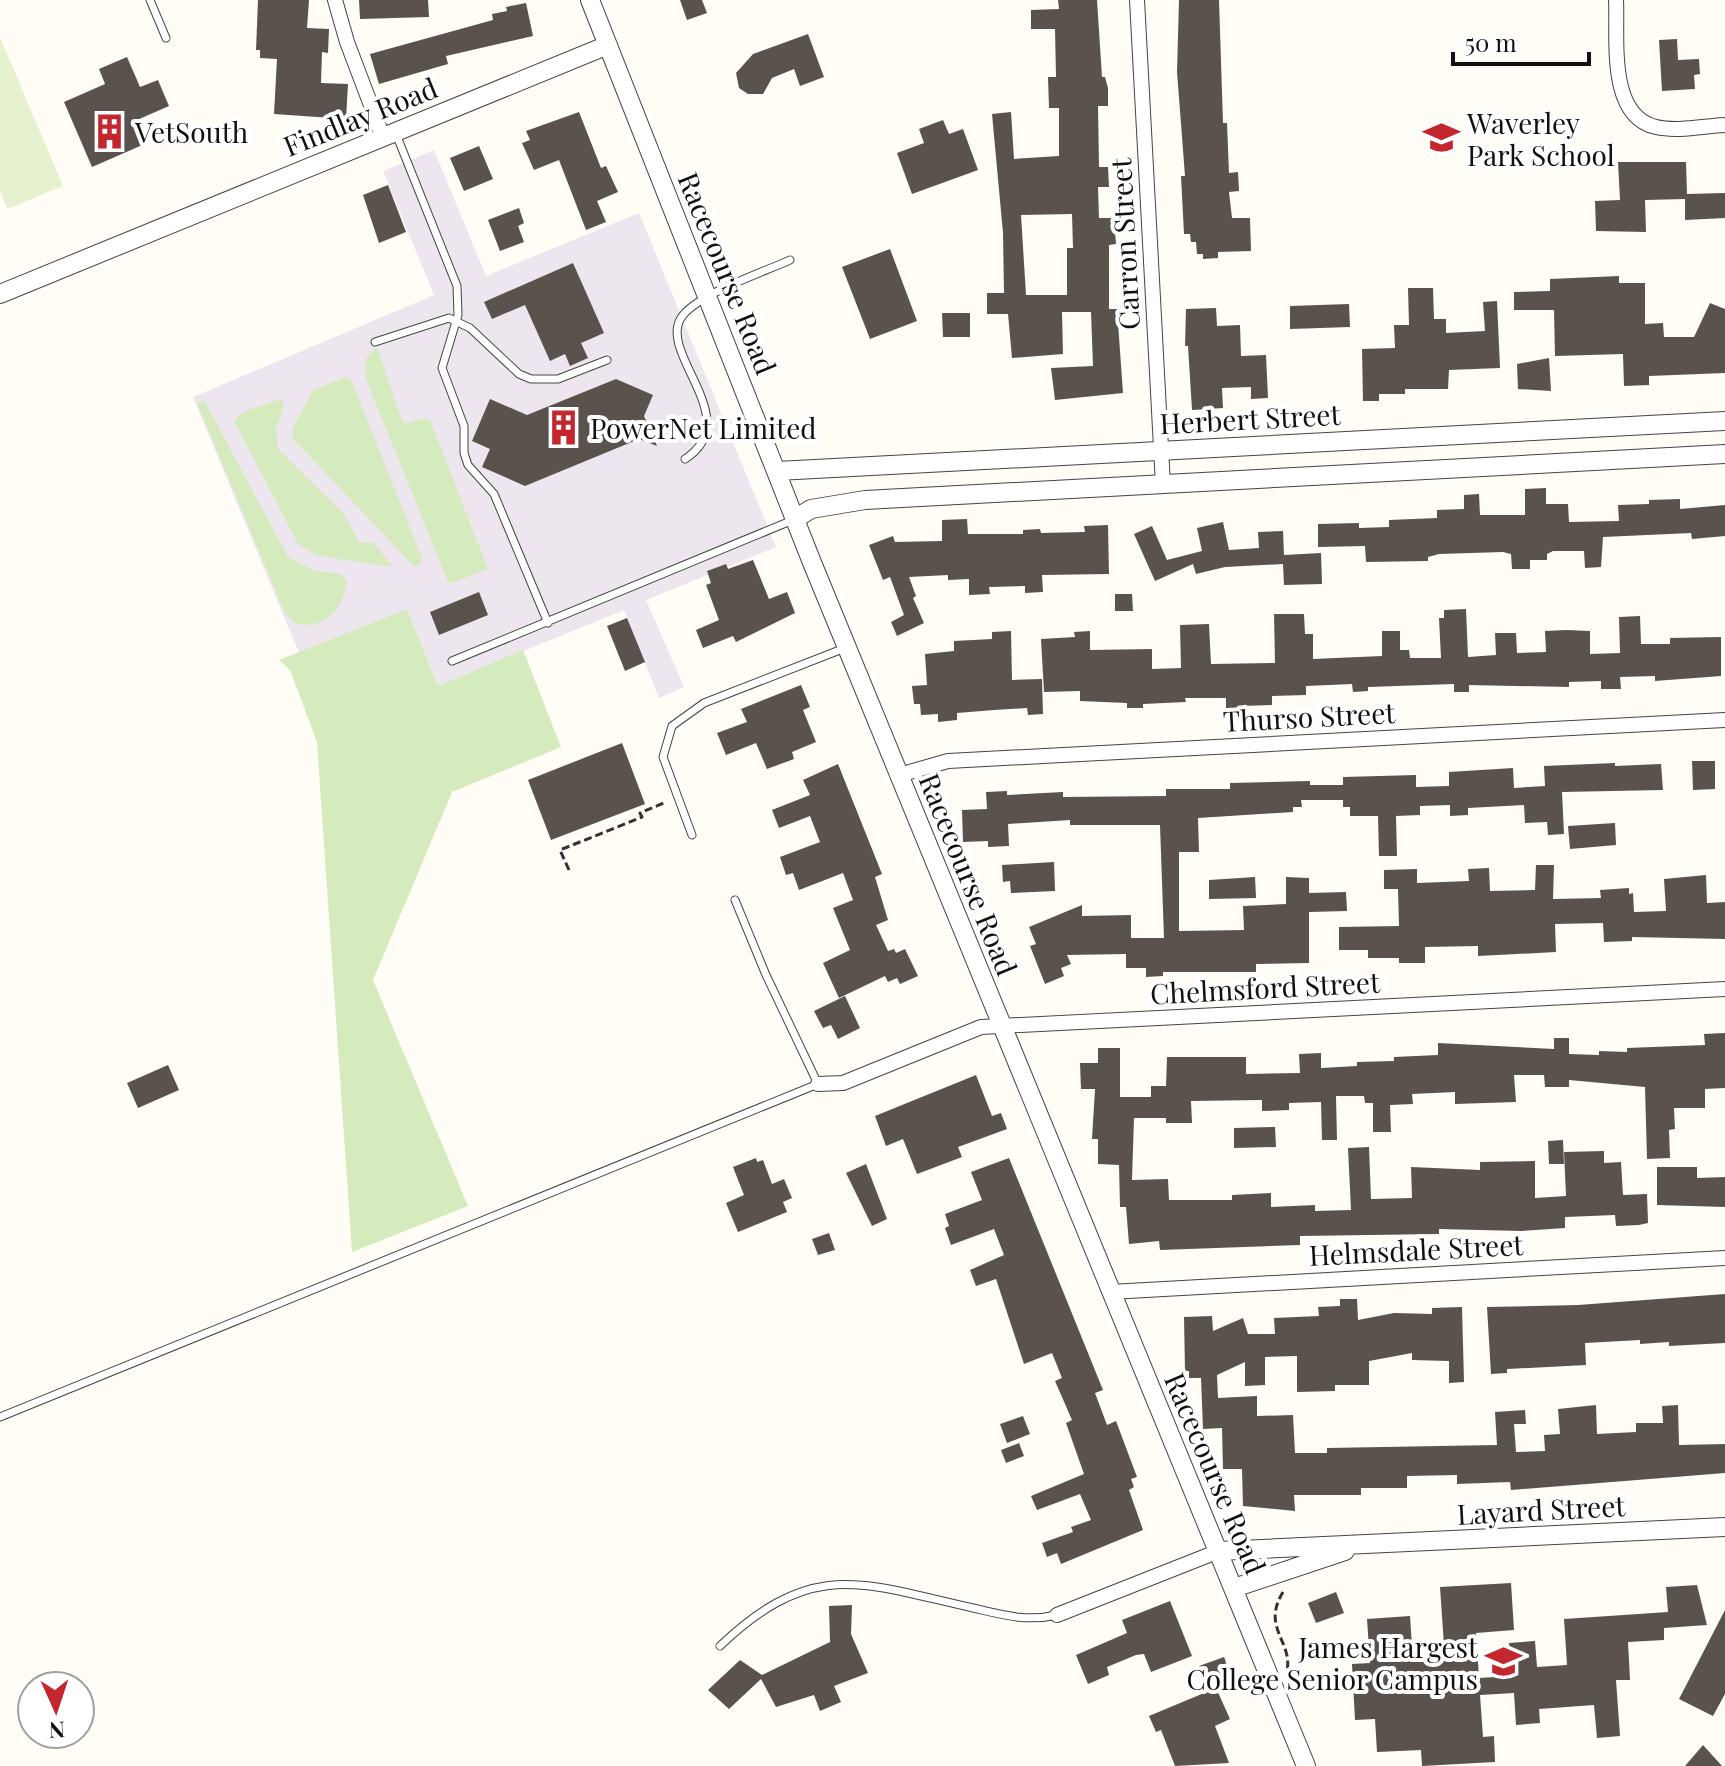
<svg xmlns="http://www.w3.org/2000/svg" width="1725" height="1766" font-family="'Playfair Display',serif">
  <rect width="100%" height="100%" fill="#fffdf5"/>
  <!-- industrial -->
  <path fill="#eee6ef" d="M434,150L486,276L639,213L776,547L646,600L684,687L659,698L624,610L438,686L407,609L299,653L193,397L434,295L383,171Z"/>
  <!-- green -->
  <path fill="#d5ebbd" d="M377,347L402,421L407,424L419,419L430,420L488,569L449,584L365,377L366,358Z
    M346,377L351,380L422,558L419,566L413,565L293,439L292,430L313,390Z
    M281,399L284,406L276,429L278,449L344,514L359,542L374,543L393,567L318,556L298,544L234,421L245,411Z
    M204,400L288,557L315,571L341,574L347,582C343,608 325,630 296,624L285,613L197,403Z
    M407,609L438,686L523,650L561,747L452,792L373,980L468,1206L352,1252L317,742L290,670L279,660Z"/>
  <!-- pitch -->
  <path fill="#e6f2cf" d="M0,37L63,186L7,209L0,191Z"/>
  <!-- building -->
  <path fill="#5a524d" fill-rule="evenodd" d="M258,0H309L307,28L329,29L328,53L322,52L321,83L348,84L346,119L274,114L277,59L260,58V50H256Z
    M359,0H428L429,17L360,19Z
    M680,0H702L707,13L687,20Z
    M1058,0H1097L1102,77H1105L1108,88V106H1098L1099,167H1108L1109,187H1098L1099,218H1114L1116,244L1109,245V309H1117L1123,393L1055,400L1051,368L1093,366L1091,312H1062L1063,354L1012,358L1008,314H987V293H1004L1003,233L992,114L1011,112L1014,159L1059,156V108H1049L1048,77H1056L1055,29H1031V10L1059,9ZM1072,214L1073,248H1067V295H1026L1021,215Z
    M1179,0H1219L1223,123H1227L1229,173L1238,172L1239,191L1229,192L1232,218H1250L1251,251L1218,252V258L1203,259V254H1197L1196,242H1191L1190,234H1184L1181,176H1185L1177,72Z
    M526,3L533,36L446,56L448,64L379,84L370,54L493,20L492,14L507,11L506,7Z
    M808,34L824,77L800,86L794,69L772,78L763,94H748L739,88L736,73L753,54Z
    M1677,39L1678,60L1699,59L1700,74L1694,75L1695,89L1662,91L1659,40Z
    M127,57L140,87L158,80L169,106L137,120L147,143L92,167L64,102L105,84L99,69Z
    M579,112L601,168L606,166L618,192L597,201L606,222L586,230L559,160L534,170L522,143L530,140L526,131Z
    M943,120L949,134L963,129L978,170L912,194L897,153L924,143L919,129Z
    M479,146L493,179L464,191L450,158Z
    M1618,162H1686L1687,194L1725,193V218L1685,220V199L1645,200L1646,232L1596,231L1595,201L1620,200Z
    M388,185L406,232L379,243L363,195Z
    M519,208L524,223L518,226L524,242L500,251L488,220Z
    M890,249L917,321L870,339L842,267Z
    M573,263L604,333L581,343L588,358L570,366L565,354L550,361L525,305L492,319L484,302Z
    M1619,276V283H1645V324L1663,323L1664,337H1694L1710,303L1725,309V373L1649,376V385L1624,386L1623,354L1555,356L1554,310H1514V292L1550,291V279Z
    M1408,288H1433L1434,319H1446V333L1485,331L1483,302L1497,301L1500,368L1449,370L1448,389H1405V394H1379V401H1363L1362,349L1395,348L1394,325H1409Z
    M1349,304L1350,327L1290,329V306Z
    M1216,308L1217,326L1240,325L1241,356L1266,355L1268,398L1251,399V387L1222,388L1223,408L1192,410L1188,346H1185L1186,309Z
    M942,313H970V337H943Z
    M1549,358L1551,391L1518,389L1517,364Z
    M616,379L653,395L644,416L657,446L639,439L525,486L482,467L490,449L472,441L490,399L527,415Z
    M1546,488V504H1568L1569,522L1619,521L1618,505L1649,504V500L1680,499V509L1725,505V536L1692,539L1691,533L1603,537L1601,567L1585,568L1584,551H1553L1547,554V560H1530V569H1512L1511,554L1503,552L1439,554L1428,557V561L1366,562L1365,546L1318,547V524L1359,523V528L1389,527V520L1437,518V510L1464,509V495L1479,494L1480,515H1525V489Z
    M967,519L968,534H1023V530L1040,529L1041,533L1085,532L1084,526L1108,525L1109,574L1042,575L1043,592L1025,593V586L989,587L990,594L969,595V579L948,580V575L909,577L916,596L913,598L924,623L897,636L891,622L904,615L890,577L883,580L869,545L893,536L895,542L942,541V520Z
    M1223,522L1229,550L1259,548L1258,532L1283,531L1284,555L1321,553L1322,584L1284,585L1283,564L1225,567L1196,574L1193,564L1155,581L1134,534L1152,526L1167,560L1202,551L1197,528Z
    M753,560L769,599L787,592L795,613L736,642L733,636L703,648L696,630L719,620L706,585L711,583L707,571L726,564L728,569Z
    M479,592L488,615L439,635L430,612Z
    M1115,594H1132L1133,611H1115Z
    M1466,609L1468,657L1496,655L1495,633H1516L1517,653L1546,652L1545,631L1567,630L1590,631V654L1620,653L1619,617L1640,616L1641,644H1670V638L1721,637V676L1655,681V676L1620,677L1621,689H1601V681L1569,682V687L1469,685V692H1454V684L1368,687V691L1353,692L1352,684L1306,686V695L1272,696V705L1242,706V710H1226V698H1185L1186,702L1143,704V708H1127V703L1080,701V691L1044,692L1041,639L1075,637L1074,632L1090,631V650L1152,649V669L1181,668L1180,625L1209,624L1211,664L1275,663L1274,614H1304L1305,634H1313V659L1382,656V631H1400V650H1409L1410,658H1441L1439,618H1444V610Z
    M627,618L645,662L625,671L607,626Z
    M1011,631L1012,680L1042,679L1043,714L1028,715L1027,708L994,710L957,713V720L938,722V714L921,715L920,704H914L912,686L927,685L925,654L954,651V641L992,639V632Z
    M801,685L810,707L803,710L816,742L792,752L794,759L767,769L756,743L726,755L717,733L747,722L741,709Z
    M622,743L645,804L551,840L528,780Z
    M1692,761H1715V789L1693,790Z
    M1615,763V766L1661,764L1663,790L1562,792L1564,834L1548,835L1547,822L1525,823L1524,805L1468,808V815L1450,816V805L1420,806V815L1396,816L1397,856H1379L1378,816H1350V807H1343V800H1301L1302,807H1293V812L1198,818L1199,852H1179V931L1244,930L1243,906L1286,904V877L1309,878V893L1346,892L1347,911L1309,912V963L1256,964V972H1163V976L1146,977V968H1126V954L1067,955L1071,964L1061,968L1064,976L1045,984L1030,946L1036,944L1029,927L1082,905V916L1131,915V938H1164L1160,825H1070V820L1008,824L1009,846L988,847V841L963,842L962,810L987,809L986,792L1007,791V795L1063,792V797L1166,796V789H1230V783L1310,781V785H1343V777L1416,775V787L1449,786V772L1513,768L1514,788L1545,786L1544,766Z
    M838,764L882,874L875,877L888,920L876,925L888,951L894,949L896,953L905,949L918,976L900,984L897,978L888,982L885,976L839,998L823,963L850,950L833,908L853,900L843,873L799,890L793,873L786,875L780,857L820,842L810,816L779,828L772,810L810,795L803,780Z
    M1615,823L1616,845L1570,849L1568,826Z
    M1054,862L1055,891L1011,893L1010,881L1003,882L1002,865Z
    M1536,865H1554L1553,899L1601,898L1600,890L1629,888V894L1633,893L1634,912L1666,911L1664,879L1706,875L1707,903L1725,902V939L1632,937V941L1604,942L1603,923L1555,924L1556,952L1478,956V946L1425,947V963H1399V958H1368V950H1339V927L1399,926L1398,889H1384V870L1417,869V883L1469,881L1468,869L1489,868L1490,891L1535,890Z
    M1255,877L1256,898L1209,899V880Z
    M845,996L860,1028L838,1039L831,1025L823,1028L814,1011Z
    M1725,1033V1088L1705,1089V1108H1674L1675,1129L1669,1130L1670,1158L1647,1159L1645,1087L1569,1080V1087H1545L1544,1075H1514L1516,1102L1455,1104V1092L1412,1094L1413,1104L1390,1105L1391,1132H1373V1103H1365L1364,1096H1336L1337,1140H1322L1321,1102L1289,1103V1110L1262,1111V1100L1191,1101L1192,1123H1166V1118H1134L1132,1180L1168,1179L1169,1200H1232V1195L1271,1193V1207L1315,1205V1211L1351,1210L1348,1148L1369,1147L1371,1199L1412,1198L1411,1167L1480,1170V1162L1535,1161V1198L1566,1196L1564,1152L1604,1151V1163L1621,1162L1623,1195L1647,1194L1648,1223L1639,1225L1616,1226L1615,1215L1565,1217V1228L1521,1231L1439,1229V1234L1300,1236V1245L1160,1250L1159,1241L1129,1244L1126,1207H1120L1119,1165L1098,1164V1139H1092L1095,1089H1081L1080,1063H1098V1048H1120V1097H1151V1086H1166L1167,1057H1246V1074L1300,1073L1299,1054L1321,1053V1068L1357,1066V1062L1394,1061V1057L1438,1055V1043L1554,1049V1038H1569V1054L1599,1055V1051L1627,1052V1048L1705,1045L1704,1034Z
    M168,1065L179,1090L138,1108L127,1083Z
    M976,1075L992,1116L1001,1113L1007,1129L958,1147L962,1157L917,1174L903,1139L886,1146L875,1116Z
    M1275,1127L1276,1147L1234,1148V1128Z
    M1563,1140L1564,1164H1549L1548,1141Z
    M756,1158L757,1162L763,1160L772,1184L784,1179L792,1198L783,1202L787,1212L738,1232L726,1203L744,1195L733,1167Z
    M1009,1158L1103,1390L1095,1393L1107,1425L1116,1421L1137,1477L1131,1479L1134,1487L1129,1490L1143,1530L1061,1564L1057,1553L1047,1557L1042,1543L1073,1532L1071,1527L1091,1520L1080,1494L1037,1510L1031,1496L1084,1474L1066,1423L1072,1420L1055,1381L1062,1378L1052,1353L1024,1364L996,1279L976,1286L970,1270L1004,1255L994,1229L951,1245L945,1228L949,1226L945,1214L982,1200L971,1172Z
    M866,1164L887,1219L872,1226L846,1173Z
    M1657,1167H1697V1178L1725,1177V1207L1657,1205Z
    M829,1233L835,1250L818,1255L812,1239Z
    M1725,1294V1343L1669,1346V1342L1640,1344V1340L1585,1343L1586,1365L1507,1369V1373L1491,1374L1487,1307L1578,1305Z
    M1340,1299H1357L1358,1320L1394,1313L1432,1314V1308L1462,1307L1464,1382L1449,1383V1361L1412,1360V1353L1369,1361V1385H1335V1391L1297,1392V1356L1265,1357V1385L1245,1386V1362L1217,1375L1218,1398L1257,1396V1416L1293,1415L1295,1453H1327V1448L1497,1445L1495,1412L1525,1410L1526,1424H1514L1516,1452L1545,1451L1544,1435L1560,1434L1558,1409L1596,1405L1597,1434L1636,1432V1423H1663L1662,1406L1678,1405L1679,1445L1725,1444V1473L1511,1490L1510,1482L1457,1484V1475L1407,1476V1488H1361V1495H1294L1295,1511L1243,1506L1242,1469H1223L1222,1428L1203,1429L1201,1378H1189V1371H1185L1184,1317L1212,1316L1213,1331L1243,1318L1248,1334H1275L1274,1318L1319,1316L1318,1307L1340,1306Z
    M1023,1416L1030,1434L1007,1443L1000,1424Z
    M1019,1443L1024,1456L1006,1463L1001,1450Z
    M1511,1583L1514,1630L1476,1633L1479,1678L1512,1676L1509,1643L1535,1641L1537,1667L1567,1665L1564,1619L1668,1612L1666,1587L1697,1585L1707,1625L1664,1628V1640L1628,1642L1630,1680H1616L1620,1736L1597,1738L1594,1705L1539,1709L1540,1723L1516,1725L1514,1693L1480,1695L1483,1737L1494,1736L1495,1762L1422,1766L1421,1750L1377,1752L1375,1719L1355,1720L1352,1664L1370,1663L1367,1619L1410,1616L1413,1662L1445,1660L1440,1587Z
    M1336,1592L1344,1613L1316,1623L1308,1603Z
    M1170,1601L1192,1656L1151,1672L1144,1654L1136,1655L1107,1667L1109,1675L1088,1684L1076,1655L1127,1633L1122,1620Z
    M852,1605L851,1634L868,1673L834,1686L841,1702L820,1711L814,1695L776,1707L761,1679L729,1709L708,1690L740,1660L762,1675L830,1642L829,1606Z
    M1725,1610V1694L1713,1716L1679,1699Z
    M1224,1657L1231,1676L1206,1685L1199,1666Z
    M1216,1688L1230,1719L1215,1726L1229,1763L1175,1766L1161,1730L1156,1732L1149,1716Z
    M1703,1745L1722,1766H1685Z"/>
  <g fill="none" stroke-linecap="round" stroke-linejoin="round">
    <defs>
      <path id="service" d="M150,0L166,38
        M396,134L457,286L458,315L442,368L464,426V453L468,465L494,494L548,623
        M375,342L449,318L470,328L519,374L531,379H558L607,360
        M685,459C746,420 658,354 681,318C695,295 764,272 790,260
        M452,661L793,520
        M692,835L663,757L672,726L704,703L845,648
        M0,1417L818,1084L766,975L735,900
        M720,1646C813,1558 861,1583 973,1608C1003,1615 1026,1622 1057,1615"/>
      <path id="minor" d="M335,0L347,42L383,137
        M1137,0L1163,485
        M1616,0C1618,37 1607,116 1656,127C1677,132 1704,126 1725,125
        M899,775L948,761L1725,720
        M818,1084L843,1083L981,1027L1725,989
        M1110,1292L1725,1258
        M1057,1615L1219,1551"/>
      <path id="tertiary" d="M590,0L811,560L1306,1766
        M0,294L608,45
        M777,471L1725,421
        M795,519L811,509L865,500L1725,454
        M1219,1551L1725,1527
        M1234,1588L1345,1551"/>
    </defs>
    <!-- service casing -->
    <use href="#service" stroke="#444" stroke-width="9"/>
    <!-- minor casing -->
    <use href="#minor" stroke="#444" stroke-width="16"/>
    <!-- tertiary casing -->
    <use href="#tertiary" stroke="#444" stroke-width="20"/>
    <!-- path -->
    <path stroke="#333" stroke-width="3" stroke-dasharray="8 4" stroke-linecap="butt" d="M719,425L731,422
      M569,870L560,850L642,817L640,813L666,802
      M1283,1592C1261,1628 1293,1641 1287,1671"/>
    <!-- service -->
    <use href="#service" stroke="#fff" stroke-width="7"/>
    <!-- minor -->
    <use href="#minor" stroke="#fff" stroke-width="14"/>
    <!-- tertiary -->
    <use href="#tertiary" stroke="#fff" stroke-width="18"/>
  </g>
  <!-- icons -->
  <defs>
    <symbol id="building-bare" viewBox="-9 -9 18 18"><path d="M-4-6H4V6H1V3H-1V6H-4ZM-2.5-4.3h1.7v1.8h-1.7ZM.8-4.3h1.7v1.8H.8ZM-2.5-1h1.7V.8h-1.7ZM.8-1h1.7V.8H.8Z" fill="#c4262e" stroke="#fff" stroke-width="2.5" paint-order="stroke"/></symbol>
    <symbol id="school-bare" viewBox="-9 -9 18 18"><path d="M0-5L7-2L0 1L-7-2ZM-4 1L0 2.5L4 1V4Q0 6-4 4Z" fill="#c4262e" stroke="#fff" stroke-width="2.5" paint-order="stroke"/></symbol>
  </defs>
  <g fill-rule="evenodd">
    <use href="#building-bare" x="84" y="106" width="51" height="51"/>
    <use href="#school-bare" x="1416" y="112" width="51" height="51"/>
    <use href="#building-bare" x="538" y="402" width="51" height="51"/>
    <use href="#school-bare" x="1478" y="1636" width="51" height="51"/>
  </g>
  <g text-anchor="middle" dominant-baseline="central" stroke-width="8" stroke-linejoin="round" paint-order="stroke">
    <!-- street labels -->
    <g font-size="28" fill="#111" stroke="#fff">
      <text transform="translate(360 116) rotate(-22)">Findlay Road</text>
      <text transform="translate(1124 244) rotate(-93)">Carron Street</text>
      <text transform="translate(728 273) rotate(68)">Racecourse Road</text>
      <text transform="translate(1250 418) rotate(-3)">Herbert Street</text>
      <text transform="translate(1309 716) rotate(-3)">Thurso Street</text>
      <text transform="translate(969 874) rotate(68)">Racecourse Road</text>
      <text transform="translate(1265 987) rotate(-3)">Chelmsford Street</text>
      <text transform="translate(1416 1249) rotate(-3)">Helmsdale Street</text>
      <text transform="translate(1216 1473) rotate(67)">Racecourse Road</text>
      <text transform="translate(1541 1509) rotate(-3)">Layard Street</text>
    </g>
    <!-- poi labels -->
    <g font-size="28" fill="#111" stroke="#fff" text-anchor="start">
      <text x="1467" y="122">Waverley<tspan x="1467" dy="32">Park School</tspan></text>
      <text x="135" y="131">VetSouth</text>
      <text x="590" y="427">PowerNet Limited</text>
      <text x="1478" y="1646" text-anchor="end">James Hargest<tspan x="1478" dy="32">College Senior Campus</tspan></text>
    </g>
  </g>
  <!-- north arrow -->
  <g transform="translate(56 1710) rotate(177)"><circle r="38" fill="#ffffff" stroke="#a0a0a0" stroke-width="2"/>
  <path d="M0-6L14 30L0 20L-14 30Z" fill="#c4262e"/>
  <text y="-12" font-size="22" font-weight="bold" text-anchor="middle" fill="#111111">N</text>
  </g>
  <!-- scale -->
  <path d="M1453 52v12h136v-12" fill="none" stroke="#111111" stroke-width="4"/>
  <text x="1465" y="52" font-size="24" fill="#111111" stroke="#ffffff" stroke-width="6" paint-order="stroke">50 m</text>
</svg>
